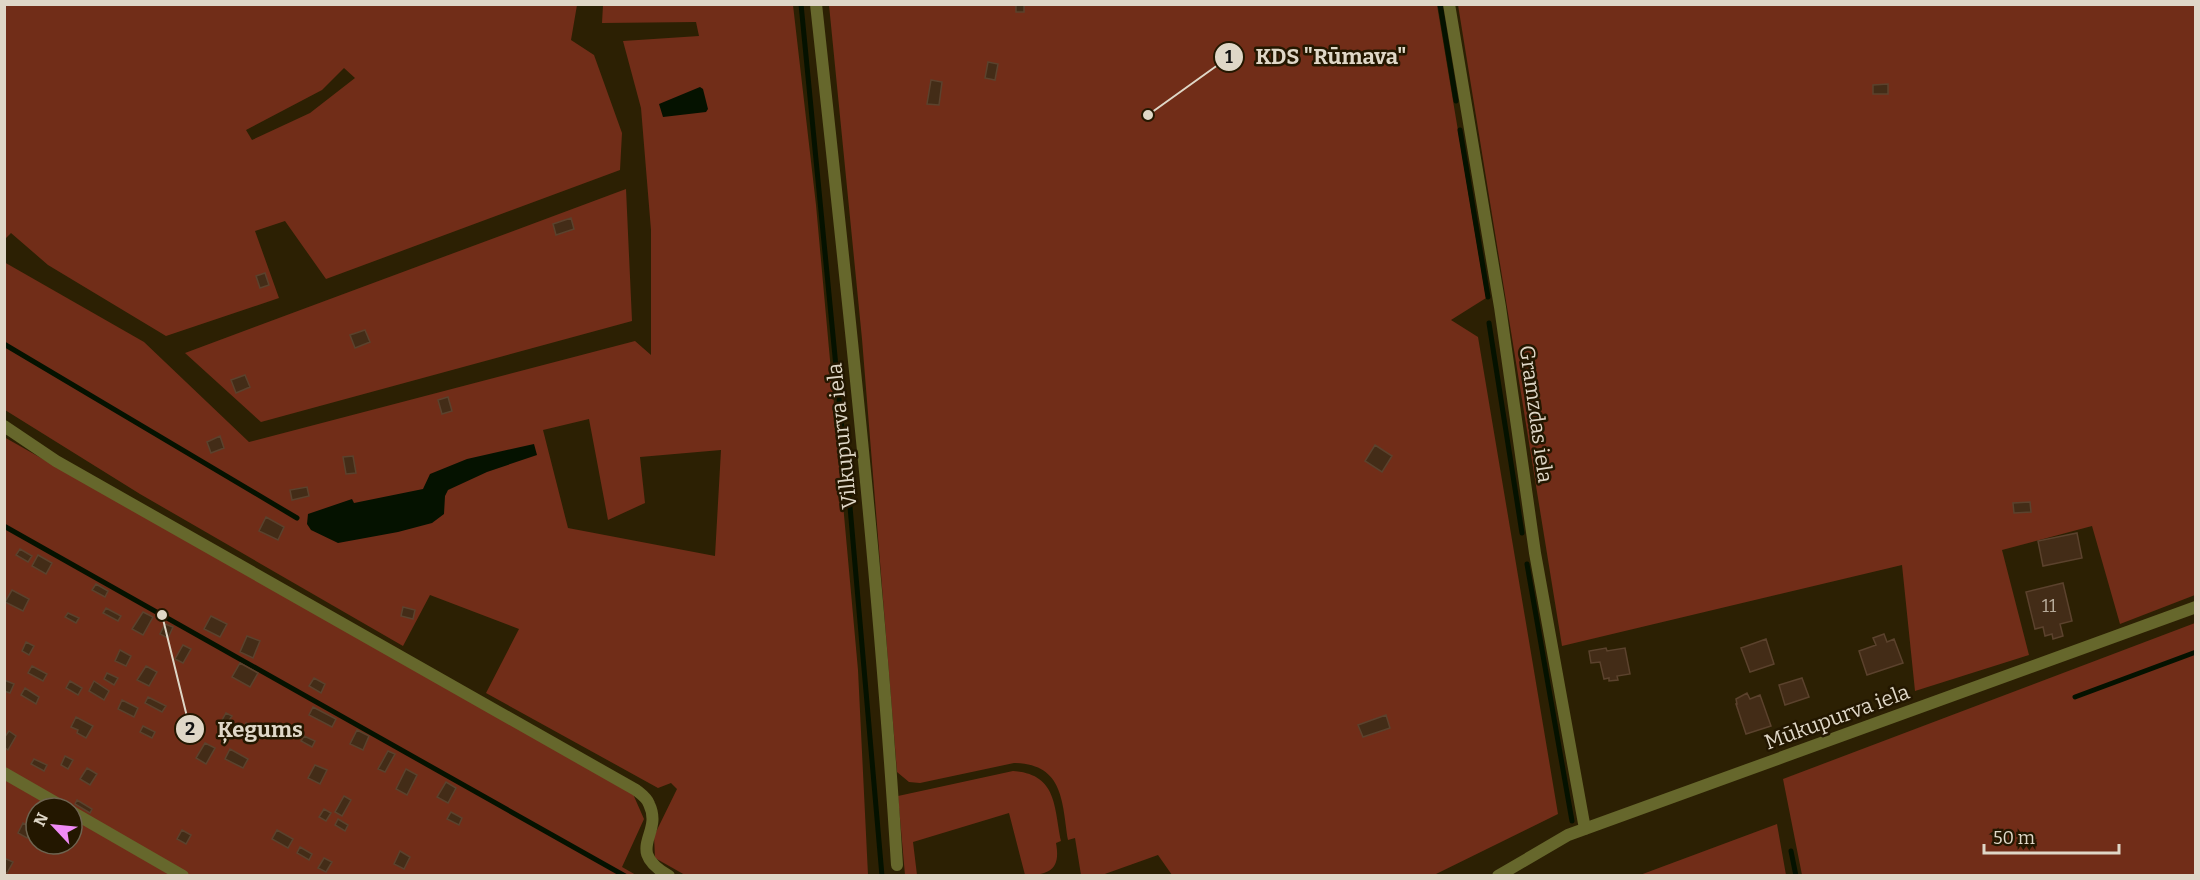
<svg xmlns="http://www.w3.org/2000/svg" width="2200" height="880" font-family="Bitter,serif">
  <rect width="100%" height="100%" fill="#2c2003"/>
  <!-- green -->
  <path fill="#712d18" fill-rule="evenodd" d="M78,4L577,5L571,40L594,55L622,133L620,170L326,279L285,221L255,231L279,298L166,336L48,265L11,233L5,239V6ZM344,68L355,78L310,113L252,140L246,130L322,90Z
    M603,5H793L816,205L858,670L868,875H685L655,858L654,836L677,789L671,783L658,788L486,693L519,629L430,595L403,646L140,494L5,410L4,262L144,342L249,442L635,341L651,355V230L641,108L623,41L699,36L696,22L602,23ZM589,419L608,520L645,503L640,457L721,450L715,556L568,528L543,430Z
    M829,5H1437L1486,298L1451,320L1478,337L1558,814L1434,875H1172L1158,855L1102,875H1081L1075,838L1068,840C1062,802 1064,764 1014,763L920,783L909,782L897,772L862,339Z
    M1458,5H2195V595L2120,624L2092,526L2002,550L2029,655L1915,691L1902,565L1562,646Z
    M626,189L632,321L261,422L185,353Z
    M4,437L633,794L644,819L622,867L636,875H5ZM36,808H72V844H36Z
    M2195,623V875H1802L1783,779Z
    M1013,771C1057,774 1054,806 1061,841L1056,843C1061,870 1049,875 1025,875L1009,813L913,842L917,875H905L898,796Z
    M1777,824L1786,875H1640Z"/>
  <!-- water -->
  <path fill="#051200" d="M700,87L703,89L708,109L706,112L663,117L659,104Z
    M534,444L537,455L487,472L448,490L445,496L444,514L432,523L398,532L338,543L311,530L307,524L308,514L352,499L354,503L423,489L430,474L467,459Z"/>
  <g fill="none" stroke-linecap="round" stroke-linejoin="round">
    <!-- stream -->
    <path stroke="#051200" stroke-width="5" d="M801,4L842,429
      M1440,4L1456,101
      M1460,130L1488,297
      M1489,323L1522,533
      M4,344L297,518
      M845,449L882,876
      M4,526L625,876
      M1527,564L1572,821
      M2075,697L2196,652
      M1791,851L1796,876"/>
  </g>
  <!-- building -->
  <path fill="#432c17" stroke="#5b422d" stroke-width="1.5" d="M1016,4H1024V12H1016Z
    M988,62L998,64L995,80L985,78Z
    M931,80L942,82L939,105L927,104Z
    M1888,84V94H1873V85Z
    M571,218L574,229L556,235L553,224Z
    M265,273L269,285L260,288L256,276Z
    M365,330L370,342L355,348L350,335Z
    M245,375L250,387L236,393L231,380Z
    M448,397L452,411L442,414L438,400Z
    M220,436L224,448L211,453L207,442Z
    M1375,445L1392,456L1382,472L1365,461Z
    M353,456L356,473L346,474L343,457Z
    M307,487L309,496L292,500L290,490Z
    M2030,502L2031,512L2014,513L2013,503Z
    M266,517L284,527L278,540L259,531Z
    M2077,533L2082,558L2043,566L2038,541Z
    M20,549L32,556L28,562L16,555Z
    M38,555L52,563L46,574L32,566Z
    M2063,583L2072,621L2060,624L2063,636L2053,639L2052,634L2045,636L2043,627L2035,629L2026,592Z
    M96,584L108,591L105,597L92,590Z
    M12,590L29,599L23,611L5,602Z
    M403,607L415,610L413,619L401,616Z
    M106,608L121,616L118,621L103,613Z
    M143,612L153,617L143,635L132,629Z
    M68,613L79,618L76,623L65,617Z
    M211,616L227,624L220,637L204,629Z
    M165,624L173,627L168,638L160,634Z
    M1884,634L1887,642L1894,639L1903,663L1867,675L1859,651L1876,645L1873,638Z
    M247,636L260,641L253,658L240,652Z
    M1766,639L1774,664L1750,672L1741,648Z
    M26,642L34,646L29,655L22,651Z
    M183,645L191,649L183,663L175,659Z
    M1606,648L1607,651L1625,648L1630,674L1617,676L1618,680L1609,681V678L1604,679L1600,662L1591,663L1589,651Z
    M120,650L131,656L126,666L115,661Z
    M240,663L258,673L250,687L232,677Z
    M32,666L47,674L43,681L28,673Z
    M146,666L157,672L149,686L137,680Z
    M107,673L118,678L114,685L104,679Z
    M314,678L325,684L321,693L309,686Z
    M1802,678L1809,697L1785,705L1779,685Z
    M4,680L14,684L10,693L4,691Z
    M70,681L82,688L78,695L66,688Z
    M94,681L109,691L104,700L89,691Z
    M25,688L39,697L36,704L21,695Z
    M1747,693L1750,699L1760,695L1771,726L1746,734L1736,704H1737L1736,699Z
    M148,697L166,706L162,712L145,703Z
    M122,700L138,708L134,717L118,709Z
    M313,707L336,719L332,727L309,715Z
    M226,713L232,716L226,725L221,722Z
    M1386,715L1390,728L1363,737L1358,725Z
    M76,717L93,726L86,738L77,733L78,730L71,727Z
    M183,717L196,724L193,730L180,723Z
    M246,723L260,729L254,740L241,733Z
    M143,726L155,732L152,738L140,732Z
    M357,730L369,736L363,750L350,744Z
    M9,731L16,736L8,750L4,747V738Z
    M304,736L315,741L312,747L301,741Z
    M205,743L215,748L206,764L196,758Z
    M230,749L248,759L243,768L225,759Z
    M388,751L395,754L385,772L378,769Z
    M65,756L73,760L68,769L61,765Z
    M34,759L47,765L44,771L31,764Z
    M315,765L327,770L320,784L308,778Z
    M87,768L97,774L90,785L80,779Z
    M406,769L417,775L407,795L396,789Z
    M446,782L456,788L448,803L437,797Z
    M344,796L351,800L342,816L335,812Z
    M77,800L92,809L90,813L75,804Z
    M324,809L331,813L326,821L319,817Z
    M451,812L462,818L459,825L447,819Z
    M338,819L348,825L345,831L335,825Z
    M23,823L32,828L27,838L18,833Z
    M182,830L191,835L186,844L177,839Z
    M277,830L293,839L288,848L272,839Z
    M40,844H56L58,845L53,854L39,846Z
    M300,847L312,854L309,860L297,853Z
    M400,851L410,857L404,869L394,864Z
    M4,858L13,862L7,873L4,871Z
    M324,858L332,862L326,872L318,868Z"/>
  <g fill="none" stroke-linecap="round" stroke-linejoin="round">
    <!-- minor -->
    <path stroke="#66672c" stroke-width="12" d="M816,4C847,291 879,577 897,865
      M1449,4L1500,307L1535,553L1585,829
      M4,426L56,461L636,790C641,794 647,798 649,804C664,835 623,849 669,876
      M4,773L65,808
      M72,812L183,876
      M1498,876L1568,835L2196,607"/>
  </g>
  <g text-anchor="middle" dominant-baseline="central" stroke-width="5" stroke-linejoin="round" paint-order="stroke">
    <!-- number labels -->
    <g font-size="18" fill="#b8ac9b">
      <text x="2049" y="606">11</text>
    </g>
    <!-- street labels -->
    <g font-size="21" fill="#dfd7c7" stroke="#231700">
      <text transform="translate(1536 414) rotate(82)">Gramzdas iela</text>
      <text transform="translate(842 436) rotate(-96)">Vilkupurva iela</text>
      <text transform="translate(1837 717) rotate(-20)">Mūkupurva iela</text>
    </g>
  </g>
  <!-- callouts -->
  <path fill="none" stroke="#dfd7c7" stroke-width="2" d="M1148 115L1229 57M162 615L190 729"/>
  <g fill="#dfd7c7" stroke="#231700" stroke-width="2">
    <circle cx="1148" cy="115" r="6"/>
    <circle cx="162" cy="615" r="6"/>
    <circle cx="1229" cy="57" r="15"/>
    <circle cx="190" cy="729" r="15"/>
  </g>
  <g font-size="18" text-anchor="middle" font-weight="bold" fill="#111">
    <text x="1229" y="63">1</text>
    <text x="190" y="735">2</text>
  </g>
  <g font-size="22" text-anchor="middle" font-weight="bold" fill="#dfd7c7" stroke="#231700" stroke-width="5" stroke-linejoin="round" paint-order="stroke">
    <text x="1331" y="64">KDS "Rūmava"</text>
    <text x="260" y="737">Ķegums</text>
  </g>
  <!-- border -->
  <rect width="2200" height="880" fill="none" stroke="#dfd7c7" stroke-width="12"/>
  <!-- north arrow -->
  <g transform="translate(54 826) rotate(296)"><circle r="28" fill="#231700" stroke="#6e6450" stroke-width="1.5"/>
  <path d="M0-4.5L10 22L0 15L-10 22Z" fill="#f08bf6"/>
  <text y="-9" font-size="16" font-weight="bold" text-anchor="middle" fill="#dfd7c7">N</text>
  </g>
  <!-- scale -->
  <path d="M1984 844v9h135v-9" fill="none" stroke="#dfd7c7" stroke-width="3"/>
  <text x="1993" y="844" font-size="18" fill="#dfd7c7" stroke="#231700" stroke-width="4.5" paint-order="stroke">50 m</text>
</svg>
